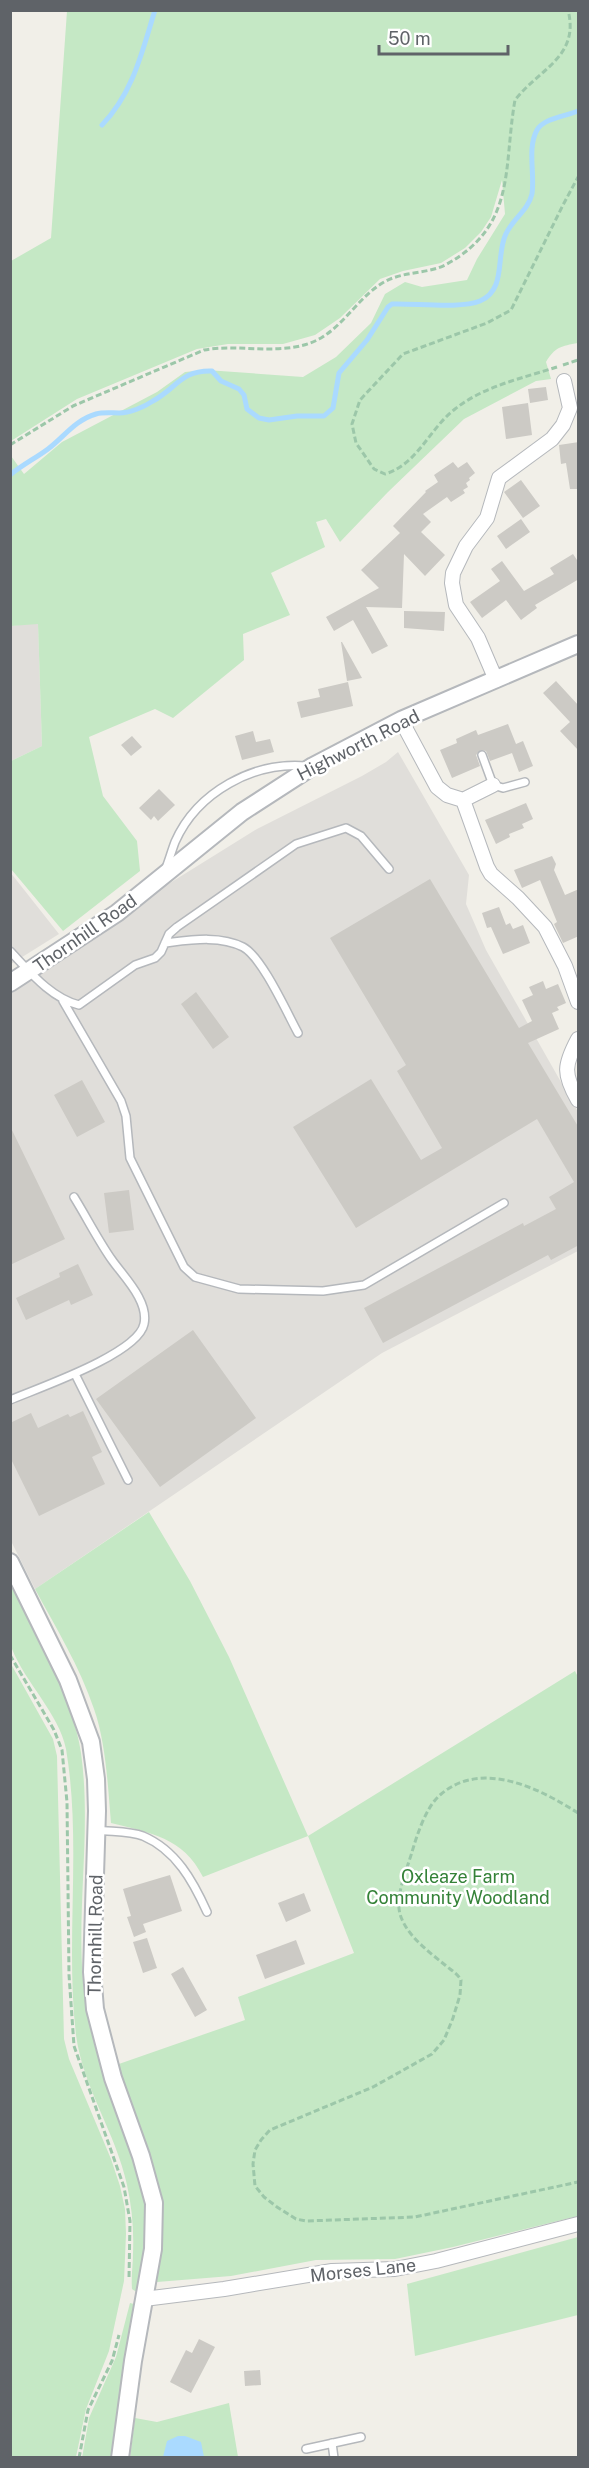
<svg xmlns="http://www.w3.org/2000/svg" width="589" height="2468" font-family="'Public Sans',sans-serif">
  <rect width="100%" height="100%" fill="#f1efe8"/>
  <!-- industrial -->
  <path fill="#e0deda" d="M38,623L42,746L11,761L10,626Z
    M398,752L469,875L466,904L486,950L578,1112V1251L382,1353L35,1589L11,1541V991L72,954L117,917L162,888L257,829L362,776L386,762Z
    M10,872L59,934L11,964H10Z"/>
  <!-- green -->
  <path fill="#c5e8c5" d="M67,11H578V343C561,346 555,347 546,362L551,379L536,381L464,419L388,492L340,542L326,519L316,522L325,547L271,573L290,615L243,634L244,660L173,718L155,709L89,737L103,796L137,841L140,871L63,931L11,869V761L42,746L38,624L11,626V456L24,474L62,442L157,392L185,372L206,370L303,377L336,357L371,323L385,294L405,282L422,287L467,280L477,259L505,214L502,180L491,217L481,232L465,248L441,263L403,271L380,279L340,318L315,335L283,344H228L197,349L77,399L11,441V261L51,238Z
    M149,1512L190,1581L229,1657L308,1836L575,1671L578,1677V2216L453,2247L395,2259L316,2260L231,2276L157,2282L162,2213L116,2065L245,2020L238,1997L354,1953L308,1836L203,1877C183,1837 150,1833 111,1823C108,1788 106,1743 94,1709C80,1667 56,1628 35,1589Z
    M10,1581C34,1630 74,1700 81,1753C93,1838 72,1927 87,2012C96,2064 120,2113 135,2163C138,2175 143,2187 145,2198C149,2229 144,2263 138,2293L132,2289C131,2277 133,2265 133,2253C134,2231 132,2207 127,2185C116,2133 83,2088 76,2035C65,1940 82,1843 66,1749C59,1714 25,1682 12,1649C7,1637 11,1596 10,1581Z
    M11,1664L53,1739L57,1756L64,2039L69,2059L111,2159L120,2186L125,2209L126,2234L124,2281L109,2351L86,2409L76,2457H11Z
    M578,2237V2315L415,2356L407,2284Z
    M130,2303L138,2305L113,2457L82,2458L89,2418L116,2357Z
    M229,2403L238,2457L130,2458L135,2418L157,2422Z"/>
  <!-- water -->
  <path fill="#aadaff" d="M178,2436H185L201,2442L204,2457H163L167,2441Z"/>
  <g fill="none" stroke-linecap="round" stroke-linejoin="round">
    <!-- stream -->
    <path stroke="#aadaff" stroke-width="5" d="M102,125C133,93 142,52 155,10
      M10,475C22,465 36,458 48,449C64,437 75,420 96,414C103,412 111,413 119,413C130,413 144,407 153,401C177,388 181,370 212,371L221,381L239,389L244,395L247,409L259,418L269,420L297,416H324L333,408L339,373L367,340L388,307L392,304C414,303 461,309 480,301C506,290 496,258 505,236C511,220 528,211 532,194C535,174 527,148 537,130C544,118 567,116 578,111"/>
  </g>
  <!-- building -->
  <path fill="#cccac5" d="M546,387L548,400L530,403L528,389Z
    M528,403L532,435L506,439L502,407Z
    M579,442V489H570L566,463L561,464L559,445Z
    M453,462L458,468L467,462L475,473L469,478L470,480L466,483L468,487L463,490L465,493L451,502L447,497L423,514L431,522L421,532L445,555L425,576L404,554L402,608L366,607L388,646L372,654L353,620L334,631L326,617L379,588L361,570L400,533L393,526L426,492L425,491L438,482L434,475Z
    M521,480L540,506L523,518L504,492Z
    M521,519L530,532L506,549L497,536Z
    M573,554L579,563V579L535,605L537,608L521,620L506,600L482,618L470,602L500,581L491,569L502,561L524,591L554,574L550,568Z
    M404,611L445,612L444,631L404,628Z
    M341,642H342L362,678L347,681Z
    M556,681L579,706V751L560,731L570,722L543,693Z
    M348,682L353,706L301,718L297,702L320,697L318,689Z
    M508,724L516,744L523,741L533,766L519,772L512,753L490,761L486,751L481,750L476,755L480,766L452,778L440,750L457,743L456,739L476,730L478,735Z
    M253,731L256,742L270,739L274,752L242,760L235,736Z
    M132,736L142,747L131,756L121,745Z
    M159,789L175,805L158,821L154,816L151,820L139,808Z
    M526,803L533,819L522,824L524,828L509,834L510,837L496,844L485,820Z
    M552,856L556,864L554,870L565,895L579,889V936L563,943L554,924L557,922L540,880L522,888L514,870Z
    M430,879L519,1028L532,1021L522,1000L533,995L529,987L543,981L546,989L558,984L566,1003L557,1007L559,1010L552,1013L559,1029L528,1043L579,1128V1245L551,1260L548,1255L383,1343L364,1308L523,1223L524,1226L556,1209L549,1197L574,1182L537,1119L356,1228L293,1127L371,1079L421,1160L442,1148L397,1071L406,1065L330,938Z
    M499,907L506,925L510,923L513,929L523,925L530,943L503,954L491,927L487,928L482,913Z
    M196,992L229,1037L213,1049L181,1004Z
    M82,1080L105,1122L77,1137L54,1095Z
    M10,1126L65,1239L10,1265Z
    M129,1190L134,1230L109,1233L104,1193Z
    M78,1264L93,1295L71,1305L69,1300L26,1320L16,1298L60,1277L59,1273Z
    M193,1330L256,1418L160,1487L96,1399Z
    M83,1411L102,1452L92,1457L105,1484L39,1516L10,1457V1423L31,1413L38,1428L68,1414L70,1417Z
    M170,1875L182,1911L143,1924L146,1932L134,1937L127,1917L131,1916L123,1889Z
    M304,1893L311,1911L286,1922L278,1903Z
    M147,1938L157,1968L143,1973L133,1942Z
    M296,1940L305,1964L265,1979L256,1955Z
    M183,1967L207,2010L195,2017L171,1974Z
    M199,2339L215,2347L191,2393L170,2382L186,2350L192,2353Z
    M260,2370L261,2385L245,2386L244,2371Z"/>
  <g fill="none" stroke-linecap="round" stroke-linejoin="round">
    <defs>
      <path id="service" d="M482,755L493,785L503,788L525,782
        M166,868C169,860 172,850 175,842C197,792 254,761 307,766
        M165,943C190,940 220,935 243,947C262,957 287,1013 298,1033
        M10,951C30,972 51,998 79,1005L135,965L155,958L161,952L169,934L177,927L296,844L346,828L361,836L389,869
        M63,1001L121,1101L126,1116L130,1158L184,1267L195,1277L239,1289L323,1291L364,1285L504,1203
        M75,1374L128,1480
        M10,1400C38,1388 138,1354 144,1324C149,1301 124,1277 112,1260C98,1240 87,1218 74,1197
        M97,1830C112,1832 129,1831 143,1836C176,1850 193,1881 207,1912
        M332,2443L334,2458
        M306,2449L361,2437"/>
      <path id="minor" d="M496,680L478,638L456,605L452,583L453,573L466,546L487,518L499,478L552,439L563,425L570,408L564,381
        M401,720L437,787L447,795L463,800L487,867L491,874L518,898L545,927L565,966L578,1002
        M463,800L493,785
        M578,1039C564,1065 563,1074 578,1100
        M144,2299L224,2289L332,2271L395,2269L436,2261L578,2224"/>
      <path id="tertiary" d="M10,983L117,913L242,812L313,766L401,720L578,644
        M10,1562L68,1680L91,1742L96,1779L97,1811L92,1972L95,2009L113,2078L141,2156L154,2203L153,2249L133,2361L120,2458"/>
    </defs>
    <!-- service casing -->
    <use href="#service" stroke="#b5b8bc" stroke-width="10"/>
    <!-- minor casing -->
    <use href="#minor" stroke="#b5b8bc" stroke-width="16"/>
    <!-- tertiary casing -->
    <use href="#tertiary" stroke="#b5b8bc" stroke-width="20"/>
    <!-- path -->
    <path stroke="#9cc7a9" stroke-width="3" stroke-dasharray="6 3" stroke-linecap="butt" d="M563,365L578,360
      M557,367C523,378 484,386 455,409C429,429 418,464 385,474L374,469L356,443L352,424L360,400L403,354L487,323L511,310L563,205L578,177
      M10,445L73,406L204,350C241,343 286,358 321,338C346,323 361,294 386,281C405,271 429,274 447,264C517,225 503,167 515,100C539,69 580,57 568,10
      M10,1655L54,1730L62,1750L67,1802L69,1975L74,2046L124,2187L130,2221L129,2278
      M578,1813C539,1788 481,1759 440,1795C426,1807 417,1835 412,1852C407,1869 395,1896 400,1914C406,1935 428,1951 445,1965C451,1970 457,1973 461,1980L460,1995L453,2018L444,2040L432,2054L373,2087L270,2130L261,2140L255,2150L253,2164L255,2186L264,2197L277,2207L296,2219L306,2221L415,2217L578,2182
      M79,2458L88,2410L112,2361L119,2335"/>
    <!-- service -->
    <use href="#service" stroke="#fff" stroke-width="7"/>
    <!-- minor -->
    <use href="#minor" stroke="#fff" stroke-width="14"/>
    <!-- tertiary -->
    <use href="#tertiary" stroke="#fff" stroke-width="16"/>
  </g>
  <g text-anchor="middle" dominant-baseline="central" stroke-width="5" stroke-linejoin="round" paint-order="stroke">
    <!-- street labels -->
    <g font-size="18" fill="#5f6368" stroke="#fff">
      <text transform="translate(358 745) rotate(-27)">Highworth Road</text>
      <text transform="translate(85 933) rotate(-35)">Thornhill Road</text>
      <text transform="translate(95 1935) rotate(-89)">Thornhill Road</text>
      <text transform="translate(363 2270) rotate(-6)">Morses Lane</text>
    </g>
    <!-- park labels -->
    <g font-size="18" fill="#348238" stroke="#fff">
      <text x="458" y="1876">Oxleaze Farm<tspan x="458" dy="21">Community Woodland</tspan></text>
    </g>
  </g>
  <!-- border -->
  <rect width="589" height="2468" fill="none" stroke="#5f6368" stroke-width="24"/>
  <!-- scale -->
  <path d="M379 45v9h129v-9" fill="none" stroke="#5f6368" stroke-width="3"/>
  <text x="388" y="45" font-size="18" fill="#5f6368" stroke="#ffffff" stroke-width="4.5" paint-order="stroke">50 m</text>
</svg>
